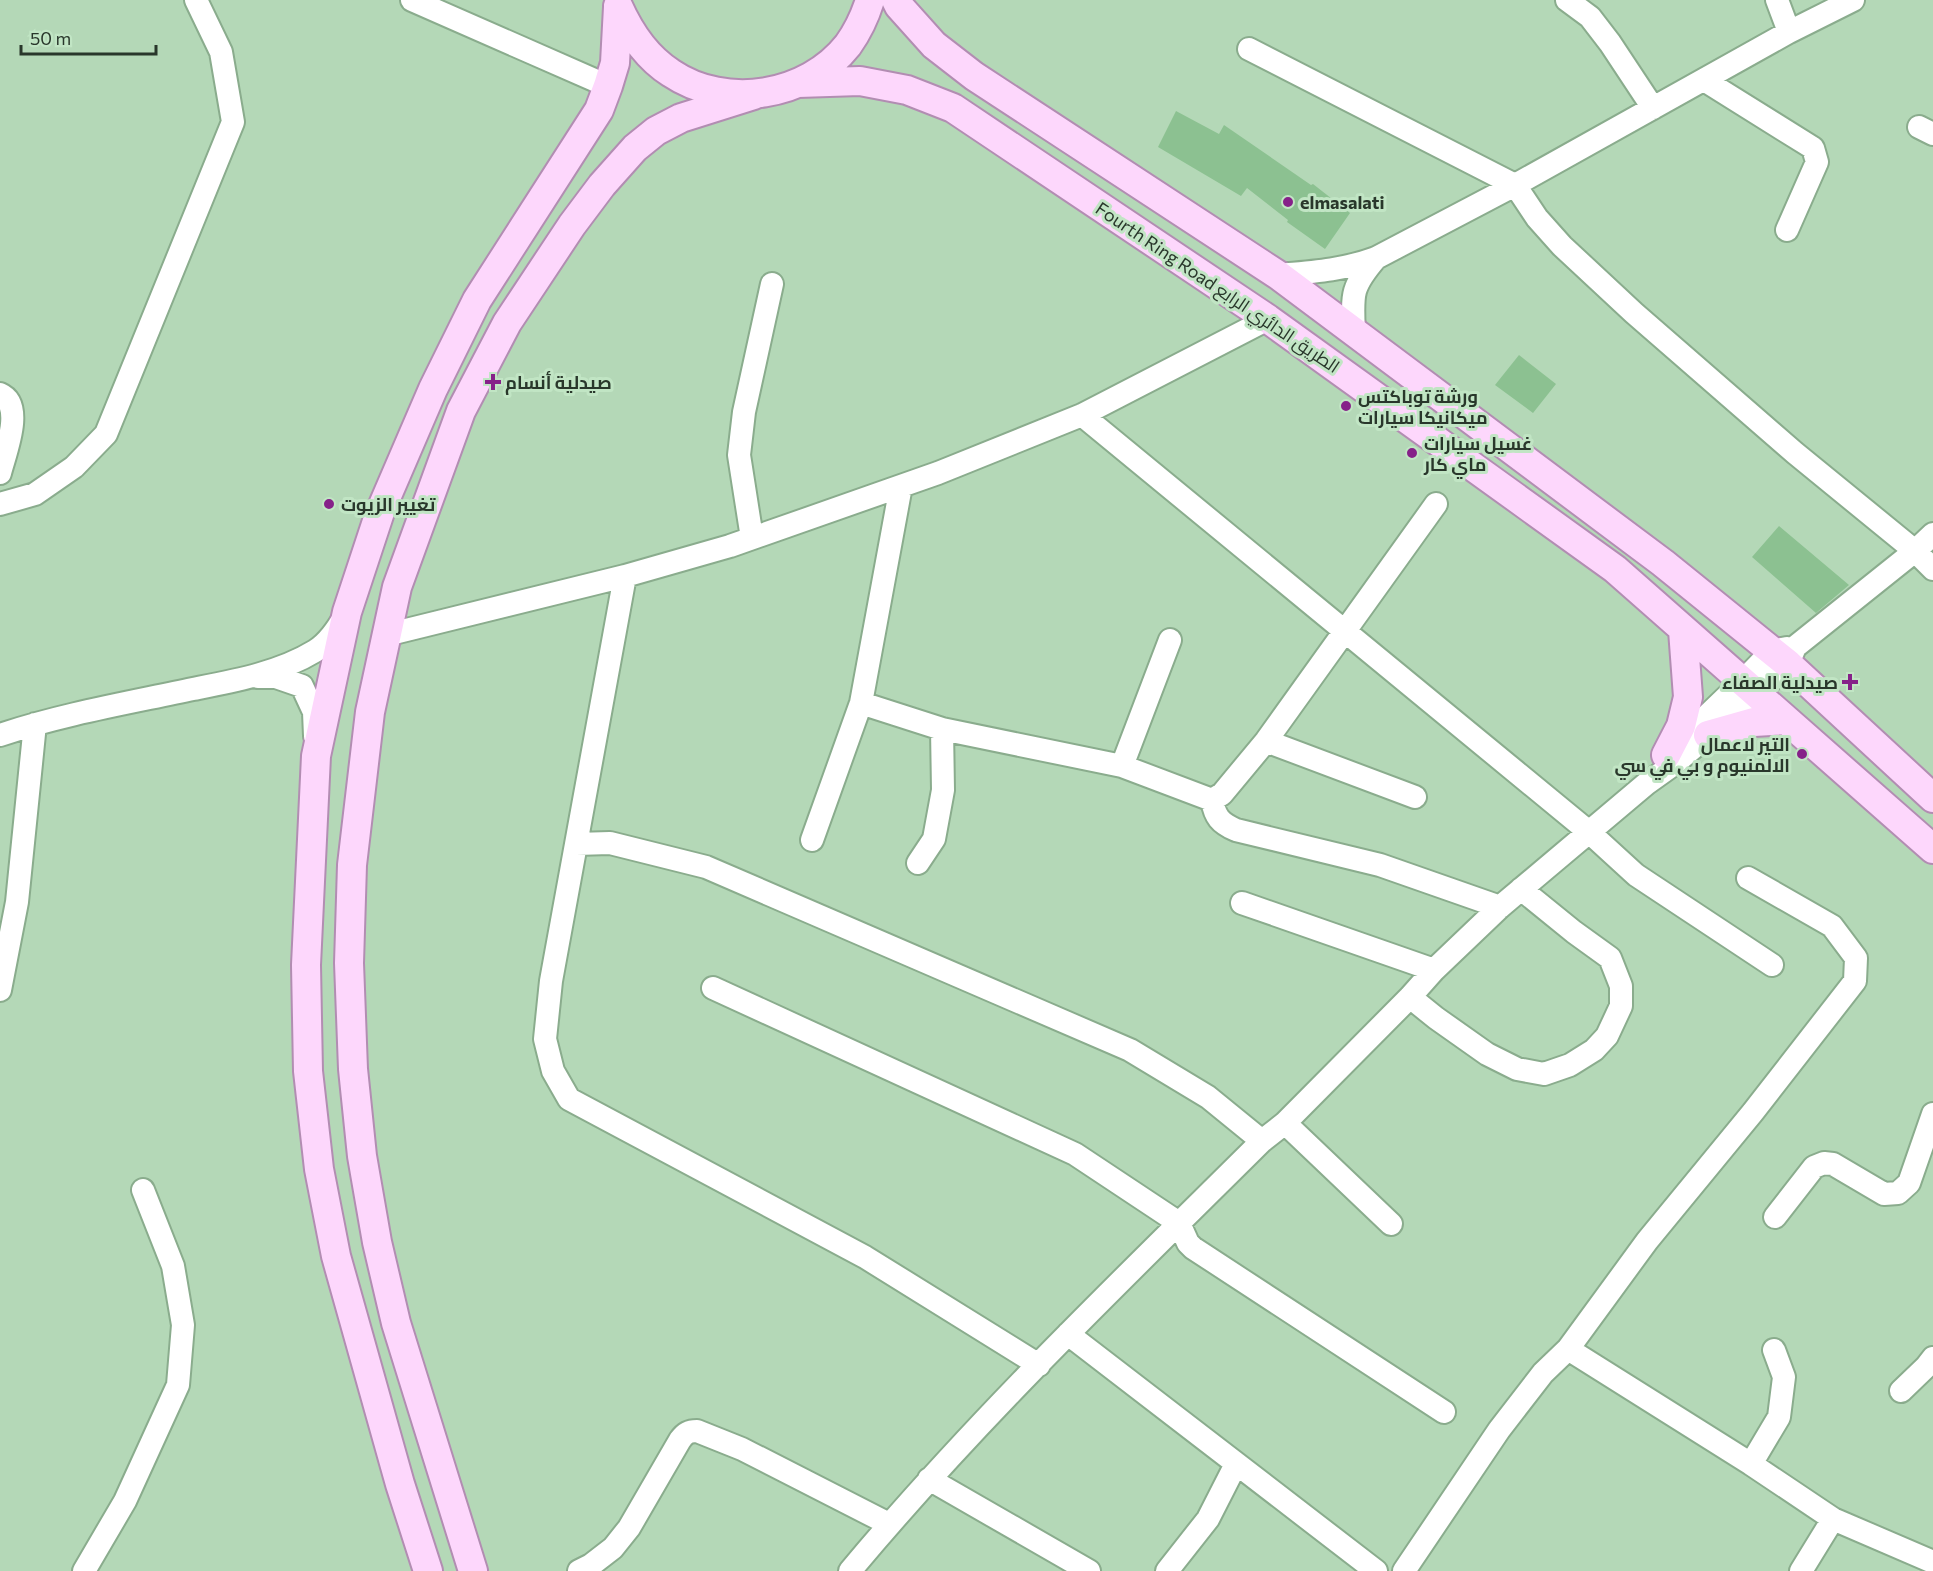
<svg xmlns="http://www.w3.org/2000/svg" width="1933" height="1571" font-family="Commissioner,Cairo,sans-serif">
  <rect width="100%" height="100%" fill="#b4d8b7"/>
  <!-- building -->
  <path fill="#8cc191" d="M1176,111L1219,134L1224,125L1311,185L1313,184L1350,213L1325,249L1287,222L1288,220L1247,188L1241,196L1158,147Z
    M1519,355L1556,384L1533,413L1495,385Z
    M1779,526L1849,585L1816,613L1752,557Z"/>
  <g fill="none" stroke-linecap="round" stroke-linejoin="round">
    <defs>
      <path id="minor" d="M412,0L608,86
        M1567,0L1590,17L1610,43L1653,108
        M1777,0L1789,32
        M1249,49L1515,185L1537,218L1562,246L1634,313L1795,453L1915,551L1933,569
        M1704,80L1813,148L1817,162L1787,230
        M1919,127L1933,134
        M1278,275C1312,272 1344,270 1376,258L1515,185L1789,32L1853,0
        M1354,332C1352,294 1351,287 1376,258
        M0,394C25,405 5,453 0,473
        M1082,415L1589,832L1636,875L1772,965
        M0,504L35,494L74,467L106,434L233,122L221,52L196,0
        M752,538L739,455L744,412L772,284
        M625,576L551,981L545,1039L553,1071L569,1099L865,1257L1039,1365
        M386,635L625,576L730,546L938,473L1082,415L1268,319
        M258,677H276L302,686L314,712L315,736
        M861,703L942,729L1122,766L1212,800L1222,794L1266,741L1436,504
        M1689,733L1742,682L1772,651L1787,648
        M0,735C63,714 128,703 193,689C234,681 279,673 315,651C328,643 337,629 345,616
        M1266,741L1415,797
        M1122,766L1170,640
        M1212,800C1215,817 1220,823 1236,830L1380,865L1500,907
        M812,840L861,703L901,486
        M576,844L610,843L706,867L1130,1050L1208,1097L1262,1141
        M918,863L934,839L943,790L942,729
        M1242,903L1434,970
        M713,988L1075,1154L1179,1223L1188,1243L1193,1248L1444,1412
        M0,990L17,902L35,724
        M1410,997L1436,1018L1487,1054L1517,1069L1544,1074L1570,1065L1594,1050L1607,1036L1621,1006V986L1610,958L1574,932L1521,889
        M1285,1123L1391,1224
        M1775,1217L1814,1167L1824,1163L1833,1164L1884,1194L1898,1193L1909,1183L1933,1114
        M1068,1334L1376,1571
        M1568,1349L1751,1464L1833,1519L1933,1562
        M1901,1391L1926,1367L1933,1358
        M1751,1464L1779,1417L1784,1377L1774,1350
        M929,1479L1089,1571
        M84,1571L125,1501L178,1385L183,1325L173,1266L143,1190
        M579,1571L591,1565L613,1548L629,1528L680,1440C685,1433 689,1431 697,1431L742,1449L889,1524
        M850,1571C977,1419 1121,1281 1262,1141L1285,1123L1410,997L1434,970L1500,907L1646,784L1674,764L1757,694L1788,664L1795,647L1915,551L1933,534
        M1167,1571L1208,1519L1236,1464
        M1404,1571L1499,1430L1543,1373L1568,1349L1647,1241L1753,1112L1855,981L1856,958L1832,926L1748,878
        M1801,1571L1833,1519"/>
      <path id="major" d="M896,0L899,6L934,45L974,76L1278,275L1663,563L1788,664L1933,798
        M618,6C630,33 646,57 671,73C726,110 807,97 848,45C858,31 865,16 870,0
        M798,83L860,81L907,90L953,108L1268,319L1615,569L1933,849
        M1708,735L1754,722L1786,720
        M1666,755L1681,726L1688,697L1683,630
        M428,1571L400,1484L336,1256L319,1169L308,1071L306,965L316,756L347,612L380,512L433,389L477,300L599,110L608,86L615,63L618,7
        M473,1571L396,1323L377,1242L362,1156L353,1069L349,963L352,865L370,712L397,587L461,411L507,323L572,225L602,185L635,148L656,131L681,118L754,95"/>
    </defs>
    <!-- minor casing -->
    <use href="#minor" stroke="#8aac8d" stroke-width="26"/>
    <!-- major casing -->
    <use href="#major" stroke="#b28db2" stroke-width="32"/>
    <!-- minor -->
    <use href="#minor" stroke="#fff" stroke-width="22"/>
    <!-- major -->
    <use href="#major" stroke="#fdd7fc" stroke-width="28"/>
  </g>
  <!-- markers -->
  <g fill="#862189" stroke="#c1e5c4" stroke-width="2">
    <circle cx="1288" cy="202" r="6"/>
    <path d="M490 373h6v6h6v6h-6v6h-6v-6h-6v-6h6z"/>
    <circle cx="1346" cy="406" r="6"/>
    <circle cx="1412" cy="453" r="6"/>
    <circle cx="329" cy="504" r="6"/>
    <path d="M1847 673h6v6h6v6h-6v6h-6v-6h-6v-6h6z"/>
    <circle cx="1802" cy="754" r="6"/>
  </g>
  <g text-anchor="middle" dominant-baseline="central" stroke-width="6" stroke-linejoin="round" paint-order="stroke">
    <!-- poi labels -->
    <g font-size="18" font-weight="bold" fill="#29372b" stroke="#c1e5c4" text-anchor="start">
      <text x="1300" y="202">elmasalati</text>
      <text x="505" y="382">صيدلية أنسام</text>
      <text x="1358" y="396">ورشة توباكتس<tspan x="1358" dy="21">ميكانيكا سيارات</tspan></text>
      <text x="1424" y="443">غسيل سيارات<tspan x="1424" dy="21">ماي كار</tspan></text>
      <text x="341" y="504">تغيير الزيوت</text>
      <text x="1838" y="682" text-anchor="end">صيدلية الصفاء</text>
      <text x="1790" y="744" text-anchor="end">التير لاعمال<tspan x="1790" dy="21">الالمنيوم و بي في سي</tspan></text>
    </g>
    <!-- street labels -->
    <g font-size="18" fill="#29372b" stroke="#c1e5c4">
      <text transform="translate(1218 287) rotate(34)">Fourth Ring Road الطريق الدائري الرابع</text>
    </g>
  </g>
  <!-- scale -->
  <path d="M21 45v9h135v-9" fill="none" stroke="#29372b" stroke-width="3"/>
  <text x="30" y="45" font-size="18" fill="#29372b" stroke="#c1e5c4" stroke-width="4.5" paint-order="stroke">50 m</text>
</svg>
